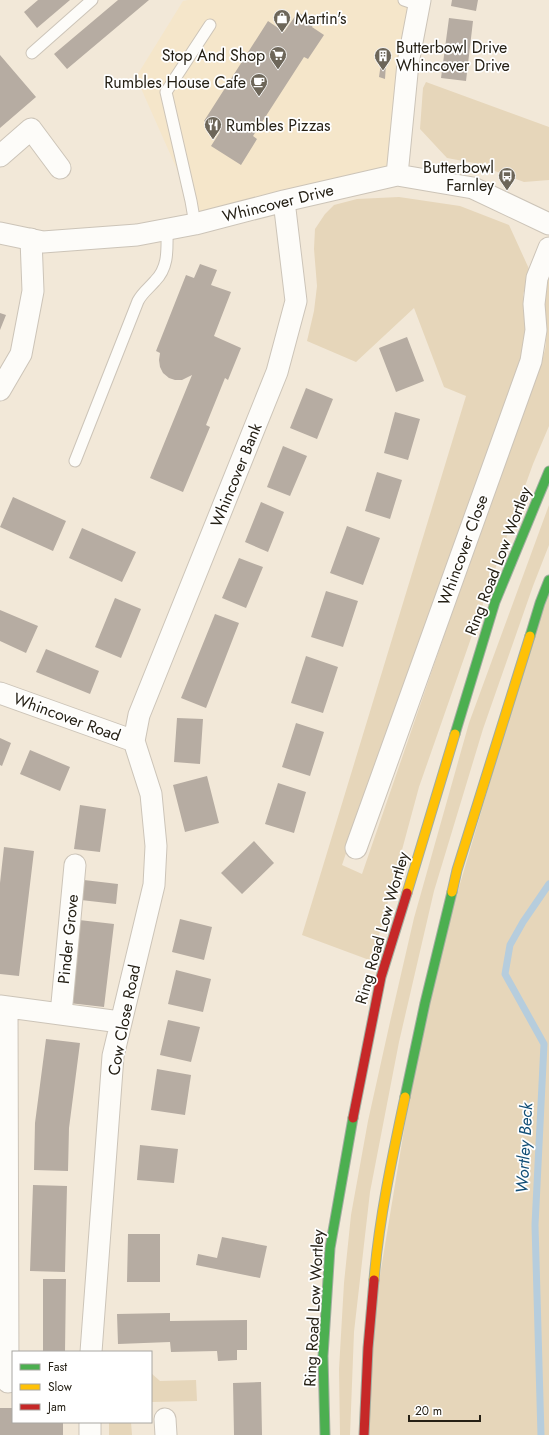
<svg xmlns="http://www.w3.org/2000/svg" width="549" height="1435" font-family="Jost,sans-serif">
  <rect width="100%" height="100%" fill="#f2e8d8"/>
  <!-- built -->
  <path fill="#f5e6ca" d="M188,0H420L397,175L195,224L191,201L136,77L183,1Z"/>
  <!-- green -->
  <path fill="#e6d6ba" d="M426,82L549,127V180L524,182L474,163L447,158L420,129L423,88Z
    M399,197L460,206L509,225L530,271L523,295L527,319L524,356L377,762L342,865L362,874L456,601L540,368C542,359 546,350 546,341C548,319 538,294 549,275V426L533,464L498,561L419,787L372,961L302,935L466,396L444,387L414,308L356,362L307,341L314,311L317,286L314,249L315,229L325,214L334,205L357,199Z
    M549,505V545L533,586L483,729L434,891L399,1042L370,1192L354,1332L350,1435H340L339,1369L344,1283L351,1215L368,1121L390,1022L414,918L469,723Z
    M549,581V1435H364L368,1348L425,1003Z
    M151,1373L160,1381L196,1380L197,1401L151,1402Z
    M109,1422H131L132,1435H109Z"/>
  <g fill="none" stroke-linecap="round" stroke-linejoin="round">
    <!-- stream -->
    <path stroke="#b6cddd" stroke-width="7" d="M541,1435L535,1225L544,1044L505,974L510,945L523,922L549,884"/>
  </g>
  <!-- building -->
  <path fill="#b6aca2" d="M38,0H70L37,28L24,12Z
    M118,0H149L67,69L54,54Z
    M452,0H478L476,11L451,6Z
    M298,12L314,23L312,27L324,35L308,59L304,57L253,136L257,139L241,165L211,146L220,132L204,121L268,21L284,32Z
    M449,18L473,21L466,81L441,78Z
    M0,55L36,97L0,128Z
    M381,63L386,64L385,79L379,77Z
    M200,264L217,270L211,285L231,292L214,336L241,348L228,380L225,378L206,425L210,427L183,492L150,478L192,375L182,380H175L169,378L163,373L160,367L159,360L160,353L156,351L186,275L194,278Z
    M0,313L6,315L0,330Z
    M407,337L424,381L396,392L379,348Z
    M306,388L333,399L317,439L290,428Z
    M395,412L420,419L408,460L384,453Z
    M283,446L307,456L290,496L267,487Z
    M377,472L402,480L390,519L365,511Z
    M13,497L66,521L53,551L0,527Z
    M261,502L284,512L268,552L245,542Z
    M347,526L380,538L363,585L330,573Z
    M82,528L136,552L122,582L69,558Z
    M239,558L263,567L246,608L222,598Z
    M326,591L358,601L343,647L311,637Z
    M115,598L141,609L121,658L95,647Z
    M0,610L38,626L26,653L0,641Z
    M215,614L239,623L206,708L181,698Z
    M46,649L99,671L90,694L36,672Z
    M306,656L338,667L323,713L291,703Z
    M177,718L203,719L200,764L174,762Z
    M296,723L324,732L310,776L282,767Z
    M0,738L11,743L2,766L0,765Z
    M30,750L70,767L60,791L20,774Z
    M207,776L219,823L185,832L173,785Z
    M278,783L306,792L294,833L265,824Z
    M80,805L106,809L100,852L74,849Z
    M254,841L274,863L242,894L221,873Z
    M4,847L34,851L19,976L0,974V883Z
    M84,880L118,884L116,904L81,900Z
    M180,919L212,927L204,960L172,952Z
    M79,920L114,924L104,1007L69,1003Z
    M176,970L211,979L203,1012L168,1004Z
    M168,1020L200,1027L191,1062L160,1055Z
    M46,1039L80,1043L69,1128L68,1171L34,1170L35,1123Z
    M157,1069L191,1075L185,1115L151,1110Z
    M140,1145L178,1149L174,1183L137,1180Z
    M33,1185L67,1186L65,1272L30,1271Z
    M128,1234H160V1282H127Z
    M222,1237L267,1246L260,1278L196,1265L198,1254L217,1258Z
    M43,1279H66L65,1352H43Z
    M170,1313V1321L247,1320V1350H237V1360L218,1361L217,1351L171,1352L170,1342L118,1344L117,1314Z
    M261,1382L262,1435H234L233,1383Z
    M0,1408H13V1422H63V1435H0Z"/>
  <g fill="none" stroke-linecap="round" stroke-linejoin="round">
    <defs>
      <path id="lane" d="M404,0L419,5
        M32,53L92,0
        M195,224L191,201L166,92L210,25
        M75,461L138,301C142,293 149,288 155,281C169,267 167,249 167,230"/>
      <path id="street" d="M0,156L31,129L60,168
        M397,175L408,63L420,0
        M0,233L43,242L137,235L195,224L284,201L397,175L473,188L549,224
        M0,390L21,354L33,291L31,239
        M0,693L134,741
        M356,848L531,361L536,330L534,304L537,278L549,248
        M0,1006L120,1022
        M7,1007L8,1382
        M61,1014L75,865
        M91,1352L113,1056L154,885L156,846L151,794L134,741L139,715L277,372L296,301L284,201
        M165,1419L166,1435
        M90,1422V1435"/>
      <path id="fast" d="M530,636L540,603L549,580
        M455,734L495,602L549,471
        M405,1097L425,1003L452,892
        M325,1435L323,1356L330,1248L353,1118"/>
      <path id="slow" d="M452,892L457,870L530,636
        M407,893L455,734
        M374,1280C379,1219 392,1158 405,1097"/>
      <path id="jam" d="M353,1118L381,977L407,893
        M364,1435L368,1348L374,1280"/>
    </defs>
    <!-- lane casing -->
    <use href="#lane" stroke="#ccc4b8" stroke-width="13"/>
    <!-- street casing -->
    <use href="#street" stroke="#ccc4b8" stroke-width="23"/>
    <!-- fast casing -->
    <use href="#fast" stroke="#a2ada0" stroke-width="11"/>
    <!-- slow casing -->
    <use href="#slow" stroke="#a2ada0" stroke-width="11"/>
    <!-- jam casing -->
    <use href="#jam" stroke="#a2ada0" stroke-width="11"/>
    <!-- lane -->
    <use href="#lane" stroke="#fdfcf9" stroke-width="11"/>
    <!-- street -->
    <use href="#street" stroke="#fdfcf9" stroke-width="21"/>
    <!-- fast -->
    <use href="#fast" stroke="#4caf50" stroke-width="9"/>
    <!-- slow -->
    <use href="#slow" stroke="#ffc107" stroke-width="9"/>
    <!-- jam -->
    <use href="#jam" stroke="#c62828" stroke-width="9"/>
  </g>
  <!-- icons -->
  <defs>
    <symbol id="shop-pin" viewBox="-11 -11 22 30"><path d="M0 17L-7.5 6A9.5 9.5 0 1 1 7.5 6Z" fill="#6d6659" stroke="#fff"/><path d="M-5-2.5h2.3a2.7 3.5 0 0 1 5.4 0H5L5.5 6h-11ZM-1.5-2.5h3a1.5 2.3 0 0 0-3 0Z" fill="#fff"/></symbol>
    <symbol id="supermarket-pin" viewBox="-11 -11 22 30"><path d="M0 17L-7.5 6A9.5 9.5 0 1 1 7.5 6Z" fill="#6d6659" stroke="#fff"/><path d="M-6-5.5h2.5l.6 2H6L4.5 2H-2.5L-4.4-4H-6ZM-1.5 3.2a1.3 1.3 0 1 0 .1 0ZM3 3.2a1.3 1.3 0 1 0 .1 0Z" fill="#fff"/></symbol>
    <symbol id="building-pin" viewBox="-11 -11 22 30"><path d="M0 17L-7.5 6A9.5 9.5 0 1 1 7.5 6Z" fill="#6d6659" stroke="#fff"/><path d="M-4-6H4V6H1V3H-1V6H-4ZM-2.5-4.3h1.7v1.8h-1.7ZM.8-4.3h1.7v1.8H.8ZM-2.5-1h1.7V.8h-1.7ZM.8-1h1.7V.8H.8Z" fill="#fff"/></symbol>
    <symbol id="cafe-pin" viewBox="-11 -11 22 30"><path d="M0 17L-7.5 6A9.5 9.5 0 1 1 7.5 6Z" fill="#6d6659" stroke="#fff"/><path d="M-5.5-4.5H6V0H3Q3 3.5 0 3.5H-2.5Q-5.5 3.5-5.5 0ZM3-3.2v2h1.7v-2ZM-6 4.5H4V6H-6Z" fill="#fff"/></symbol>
    <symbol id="restaurant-pin" viewBox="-11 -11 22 30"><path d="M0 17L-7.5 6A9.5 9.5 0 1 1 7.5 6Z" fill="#6d6659" stroke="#fff"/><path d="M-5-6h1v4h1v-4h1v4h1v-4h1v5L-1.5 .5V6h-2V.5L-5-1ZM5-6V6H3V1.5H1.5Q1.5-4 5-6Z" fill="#fff"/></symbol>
    <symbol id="bus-pin" viewBox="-11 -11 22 30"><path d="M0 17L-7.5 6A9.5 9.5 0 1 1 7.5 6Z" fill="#6d6659" stroke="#fff"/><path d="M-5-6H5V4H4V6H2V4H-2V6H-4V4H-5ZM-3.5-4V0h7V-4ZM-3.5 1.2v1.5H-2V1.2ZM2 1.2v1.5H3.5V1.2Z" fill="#fff"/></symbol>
  </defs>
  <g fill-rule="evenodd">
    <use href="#shop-pin" x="272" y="8" width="20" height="27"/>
    <use href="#supermarket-pin" x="268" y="45" width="20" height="27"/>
    <use href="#building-pin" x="373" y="46" width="20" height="27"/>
    <use href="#cafe-pin" x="249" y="72" width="20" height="27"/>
    <use href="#restaurant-pin" x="203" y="115" width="20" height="27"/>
    <use href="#bus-pin" x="497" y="166" width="20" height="27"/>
  </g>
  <g text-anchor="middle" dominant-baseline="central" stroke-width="3.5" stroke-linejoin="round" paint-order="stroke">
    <!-- poi labels -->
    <g font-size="16" fill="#252015" stroke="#fff" text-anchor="start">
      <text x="295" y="18">Martin's</text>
      <text x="396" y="47">Butterbowl Drive<tspan x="396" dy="18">Whincover Drive</tspan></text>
      <text x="265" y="55" text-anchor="end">Stop And Shop</text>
      <text x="246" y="82" text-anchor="end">Rumbles House Cafe</text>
      <text x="226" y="125">Rumbles Pizzas</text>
      <text x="494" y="167" text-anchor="end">Butterbowl<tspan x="494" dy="18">Farnley</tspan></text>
    </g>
    <!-- street labels -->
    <g font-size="16" fill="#252015" stroke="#fff">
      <text transform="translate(278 203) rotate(-14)">Whincover Drive</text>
      <text transform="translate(236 475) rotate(-68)">Whincover Bank</text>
      <text transform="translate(463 550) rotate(-70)">Whincover Close</text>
      <text transform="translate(498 561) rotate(-69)">Ring Road Low Wortley</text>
      <text transform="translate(67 717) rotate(20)">Whincover Road</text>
      <text transform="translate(382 928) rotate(-74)">Ring Road Low Wortley</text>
      <text transform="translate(68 939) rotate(-84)">Pinder Grove</text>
      <text transform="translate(124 1020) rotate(-79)">Cow Close Road</text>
      <text transform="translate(314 1308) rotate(-87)">Ring Road Low Wortley</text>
    </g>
    <!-- water labels -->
    <g font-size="17" font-style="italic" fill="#134f76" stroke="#fff">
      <text transform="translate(524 1148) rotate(-87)">Wortley Beck</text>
    </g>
  </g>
  <!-- legend -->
  <rect x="12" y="1351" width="140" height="72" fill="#ffffff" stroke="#a8a6a1"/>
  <rect x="20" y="1364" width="20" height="6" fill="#4caf50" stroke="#a8a6a1"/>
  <text x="48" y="1371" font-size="12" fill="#252015">Fast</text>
  <rect x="20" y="1384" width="20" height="6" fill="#ffc107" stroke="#a8a6a1"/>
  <text x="48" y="1391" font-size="12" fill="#252015">Slow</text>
  <rect x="20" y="1404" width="20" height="6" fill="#c62828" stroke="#a8a6a1"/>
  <text x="48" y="1411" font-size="12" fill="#252015">Jam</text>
  <!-- scale -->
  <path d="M409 1415v6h71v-6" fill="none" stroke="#252015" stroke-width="2"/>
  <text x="415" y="1415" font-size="12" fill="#252015" stroke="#ffffff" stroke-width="3" paint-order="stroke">20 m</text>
</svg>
